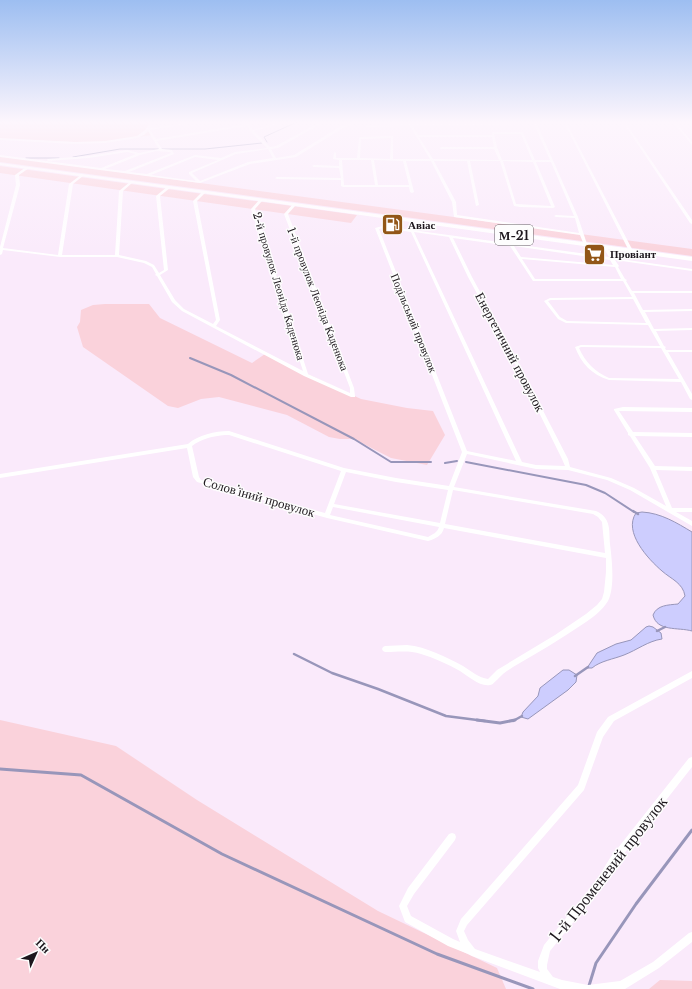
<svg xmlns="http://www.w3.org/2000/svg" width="692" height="989" font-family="'Libre Baskerville',serif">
  <rect width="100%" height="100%" fill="#faeafb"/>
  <!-- green -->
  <path fill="#fad2db" d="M0,122H151L148,129L152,135L99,143L0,139Z
    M0,156L692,249V256L0,162Z
    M0,166L357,215L351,223L0,173Z
    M105,304H149L160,318L252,363L265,354L361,399L407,408L433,411L445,435L427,465L391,458L354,439H340L329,437L287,415L219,397L201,399L178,408L168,406L83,347L77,327L80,322L81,310L93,305Z
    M0,720L116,746L197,800L378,911L497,968L506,989H0Z
    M660,980L692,981V989H649Z"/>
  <!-- water -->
  <path fill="#cdcdfe" stroke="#9896ba" d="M642,512C661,513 677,523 692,532V631C678,627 657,632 653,615C657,605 668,605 678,604L685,596C683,583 671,579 662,571C648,559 623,532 636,513Z
    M649,626L653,627L661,633L662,639C648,641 637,650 624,655C614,659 600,661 592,668H587L597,653L616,644L631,640L646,627Z
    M563,670H569L577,675L576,682L568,690L528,719L521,717L523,712L538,696L540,688Z"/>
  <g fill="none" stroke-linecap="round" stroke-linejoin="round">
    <!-- stream-far3 -->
    <path stroke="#9896ba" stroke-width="1" d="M267,142L264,137L297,122
      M73,157L120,149H205L262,143
      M26,158H59"/>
    <!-- stream-far2 -->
    <path stroke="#9896ba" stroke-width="2" d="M190,358L231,375L354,439L391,462H431
      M466,462L586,485L605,493L634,512
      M445,463L457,461"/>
    <!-- stream-far1 -->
    <path stroke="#9896ba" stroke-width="2.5" d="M633,511L638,514
      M657,631L665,627
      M294,654L332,673L378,689L446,716L485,721
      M575,676L588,667
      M513,721L522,716"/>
    <!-- stream -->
    <path stroke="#9896ba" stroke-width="3" d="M477,720L500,723L515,720
      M0,769L81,775L222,854L437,954L533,989
      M588,989L596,963L636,904L692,830"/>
    <!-- minor -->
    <path fill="#fff" fill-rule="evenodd" d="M150,122H152L150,128L196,122H200L150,130L156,139L246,124L245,122H247L253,130L280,122H283V123L254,131L270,147L276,146L320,122H322V123L278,148L271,149L276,158L294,155L341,126L354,122H357L343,128L296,157L250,164L200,183L0,157V155L101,168L136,154L127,152L89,158L48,161L47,160L48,159L89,156L127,150L139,153L159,149L148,131L144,135L137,138L105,143L75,144L0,140V138L75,142L105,141L137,136L145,130ZM247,126L251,132L267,148L235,152L221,158L195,155L147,174L129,172L174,154L172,150L162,149L157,141ZM268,149L273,158L248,162L200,181L192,173L236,154ZM156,151L170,152L171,153L125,171L105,169L140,155ZM195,157L218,160L189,172V174L196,181L151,175Z
      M408,122H410L412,124L536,122L578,217L587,244L584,245L580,235L454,217L452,202L431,161H406L414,192L412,193L410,192L409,187H343L341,186V180L277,179L275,178L277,177L341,178L339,168L314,167L312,166L314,165L339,166V160L333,159L334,153L335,152L336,153V158H357L359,138L360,137L393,136V159H430L410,126L367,127L366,126L367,125L409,124ZM534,124L550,160H535L523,133L522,132H493L492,133V135H418L413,126ZM494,134H521L532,160H502L497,147ZM419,137H492L494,147H441L440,148L441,149H494L499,160L433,159ZM391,138L390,159L360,158L361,139ZM342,160H371L375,185H344ZM374,160L403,161L409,185H378ZM434,161H467L476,206L479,205L470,161H500L514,206L520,207L553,208L555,207L536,162H551L574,216L556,215L554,216L556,217L575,218L579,233L457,215L456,202ZM503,161L533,162L551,206L516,204Z
      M564,122H566L633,251L632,252L629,251Z
      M623,122H625L692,220V224L690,223Z
      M673,122H692V124L676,123L692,142V145Z
      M26,167L29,168L19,175L20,185L3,248L58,255L69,184L82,174H83V176L73,184L62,255H115L119,191L131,181H132V183L123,191L119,255L146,261L154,265L159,273L164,270L156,196L168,186H170V188L160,196L168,270L160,275L175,300L184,309L213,324L216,320L193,201L203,191H205V193L197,201L220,320L216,326L303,371L251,209L260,199H262V201L255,209L308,374L350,393V388L284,214L293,204H295V206L288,214L354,388L355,396V397H351L304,376L182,311L172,302L157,276L155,275L156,274L152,267L144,263L117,257H60L3,250L2,254L0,255V247L16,185L15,175Z
      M383,226L609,257L603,247L605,246L607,247L613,258L692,269V271L615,260L619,266L618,267L625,279L627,280L626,281L632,291H692V293H634L643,310L692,309V311L645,312L654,329L692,328V330L656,331L664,346L666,347L665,348L666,350H692V352H668L692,394V400L690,399L681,382L609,380C592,375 581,363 575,347L581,345L660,346L648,325L566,323L558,319L544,301L550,298L632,297L623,281H533L510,246L453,238L472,277L517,360L568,459L570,467L611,478L634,488L666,506L650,468L630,436L628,435V433L614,410V409L623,407L692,408V412L619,411L633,432L692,433V437L635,436L655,466L692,467V471L656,470L672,508H692V512H676L692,521V526L630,490L607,480L568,470L536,469L467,454L454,487L596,511C611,518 609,529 610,544C612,560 615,587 608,601C602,611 592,618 583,624C561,639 537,653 513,667C507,671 502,674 497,680C494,682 493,685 490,685C480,687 468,676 460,671C448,664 434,658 421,654C409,650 398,652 385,652L383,651L382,649L383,647L385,646C392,646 400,645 407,645C427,647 446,657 463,666C471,671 479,678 488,679L497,670L555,635L586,614L597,605L602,599L604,592L606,572V558L444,528C442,536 435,539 428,541L327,518L197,482L193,477L187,448L0,478V474L188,444C198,435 215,431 229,431L344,468L396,478L449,486L462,452L375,228ZM383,228L411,232L516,461L467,451L379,229ZM414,232L449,237L468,277L513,360L562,459L565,466L536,465L522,462ZM514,246L610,260L613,265L521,257ZM522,259L615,267L621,279H535ZM633,299L646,323L567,321L560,317L548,301L551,300ZM581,347L661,348L679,379L609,378C595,372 585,362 579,348ZM225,435H229L341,471L325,513L201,480L199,477L192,446C201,439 213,436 225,435ZM346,472L396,482L448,490L440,523L334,504ZM453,490L593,514L598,517L602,522L605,553L445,524ZM333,507L439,527C437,533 433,534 428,537L330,515Z
      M692,671V678L614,721L603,737L584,790L467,925L464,931L468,940L475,949L540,972L538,968V961L544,945L596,881L610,858L689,758L692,757V767L616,864L602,887L550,951L547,965V969L553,977L562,980L588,985L620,981L653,962L689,933L692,932V942L659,968L625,989H560L472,956L468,954L448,946L405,922L399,906L408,888L449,834L452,833L455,834L456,837L455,840L414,894L407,906L411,916L453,939L460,942L456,931L461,919L578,785L597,732L608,717Z"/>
    <!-- trunk -->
    <path fill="#fff" fill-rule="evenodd" d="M0,163L692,257V261L0,165Z"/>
  </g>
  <!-- sky -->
  <linearGradient id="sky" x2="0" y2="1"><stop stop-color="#9dbef1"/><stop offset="0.47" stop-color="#fdf6fd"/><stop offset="1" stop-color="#fdf6fd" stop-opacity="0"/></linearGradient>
  <rect width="692" height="260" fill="url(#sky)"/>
  <!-- icons -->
  <defs>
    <symbol id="fuel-square" viewBox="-11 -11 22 22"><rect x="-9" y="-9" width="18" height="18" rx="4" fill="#925617" stroke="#fdfdfd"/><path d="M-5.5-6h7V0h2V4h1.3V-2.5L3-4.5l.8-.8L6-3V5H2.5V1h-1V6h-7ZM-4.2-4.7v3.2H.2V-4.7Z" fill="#fff"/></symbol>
    <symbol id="supermarket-square" viewBox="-11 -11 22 22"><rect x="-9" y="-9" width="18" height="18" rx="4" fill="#925617" stroke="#fdfdfd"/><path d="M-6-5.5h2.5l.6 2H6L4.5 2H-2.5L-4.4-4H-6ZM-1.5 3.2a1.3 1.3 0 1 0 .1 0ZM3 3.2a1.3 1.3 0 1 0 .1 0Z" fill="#fff"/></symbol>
  </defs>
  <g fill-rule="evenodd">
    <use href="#fuel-square" x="380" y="212" width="25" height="25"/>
    <use href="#supermarket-square" x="582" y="242" width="25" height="25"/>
  </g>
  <g text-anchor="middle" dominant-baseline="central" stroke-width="3" stroke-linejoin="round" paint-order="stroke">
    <!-- far-poi labels -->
    <g font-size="11" font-weight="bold" fill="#1d171d" stroke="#fdfdfd" text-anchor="start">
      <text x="408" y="225">Авіас</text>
      <text x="610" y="254">Провіант</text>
    </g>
    <!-- far-street labels -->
    <g font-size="11" fill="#1d171d" stroke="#fdfdfd">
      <text transform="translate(279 286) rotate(73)">2-й провулок Леоніда Каденюка</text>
      <text transform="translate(318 299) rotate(69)">1-й провулок Леоніда Каденюка</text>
      <text transform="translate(414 323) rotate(68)">Подільський провулок</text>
    </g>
    <!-- shield labels -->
    <rect fill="#fdfdfd" stroke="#605c60" stroke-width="1" x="495" y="225" width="38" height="20" rx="3"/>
    <g font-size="12" font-weight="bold" fill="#1d171d">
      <text x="514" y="235">М-21</text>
    </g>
    <!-- street labels -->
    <g font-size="13" fill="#1d171d" stroke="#fdfdfd">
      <text transform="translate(510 352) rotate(62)">Енергетичний провулок</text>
      <text transform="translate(259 497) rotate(16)">Соловʼїний провулок</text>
    </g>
    <!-- near-street labels -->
    <g font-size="16" fill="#1d171d" stroke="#fdfdfd">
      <text transform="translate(608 869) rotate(-52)">1-й Променевий провулок</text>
    </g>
  </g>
  <!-- north arrow -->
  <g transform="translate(36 953) rotate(45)" stroke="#fdfdfd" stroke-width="3" paint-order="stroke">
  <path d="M0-3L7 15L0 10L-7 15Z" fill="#1d171d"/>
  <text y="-6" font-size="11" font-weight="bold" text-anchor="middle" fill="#1d171d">Пн</text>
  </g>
</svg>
